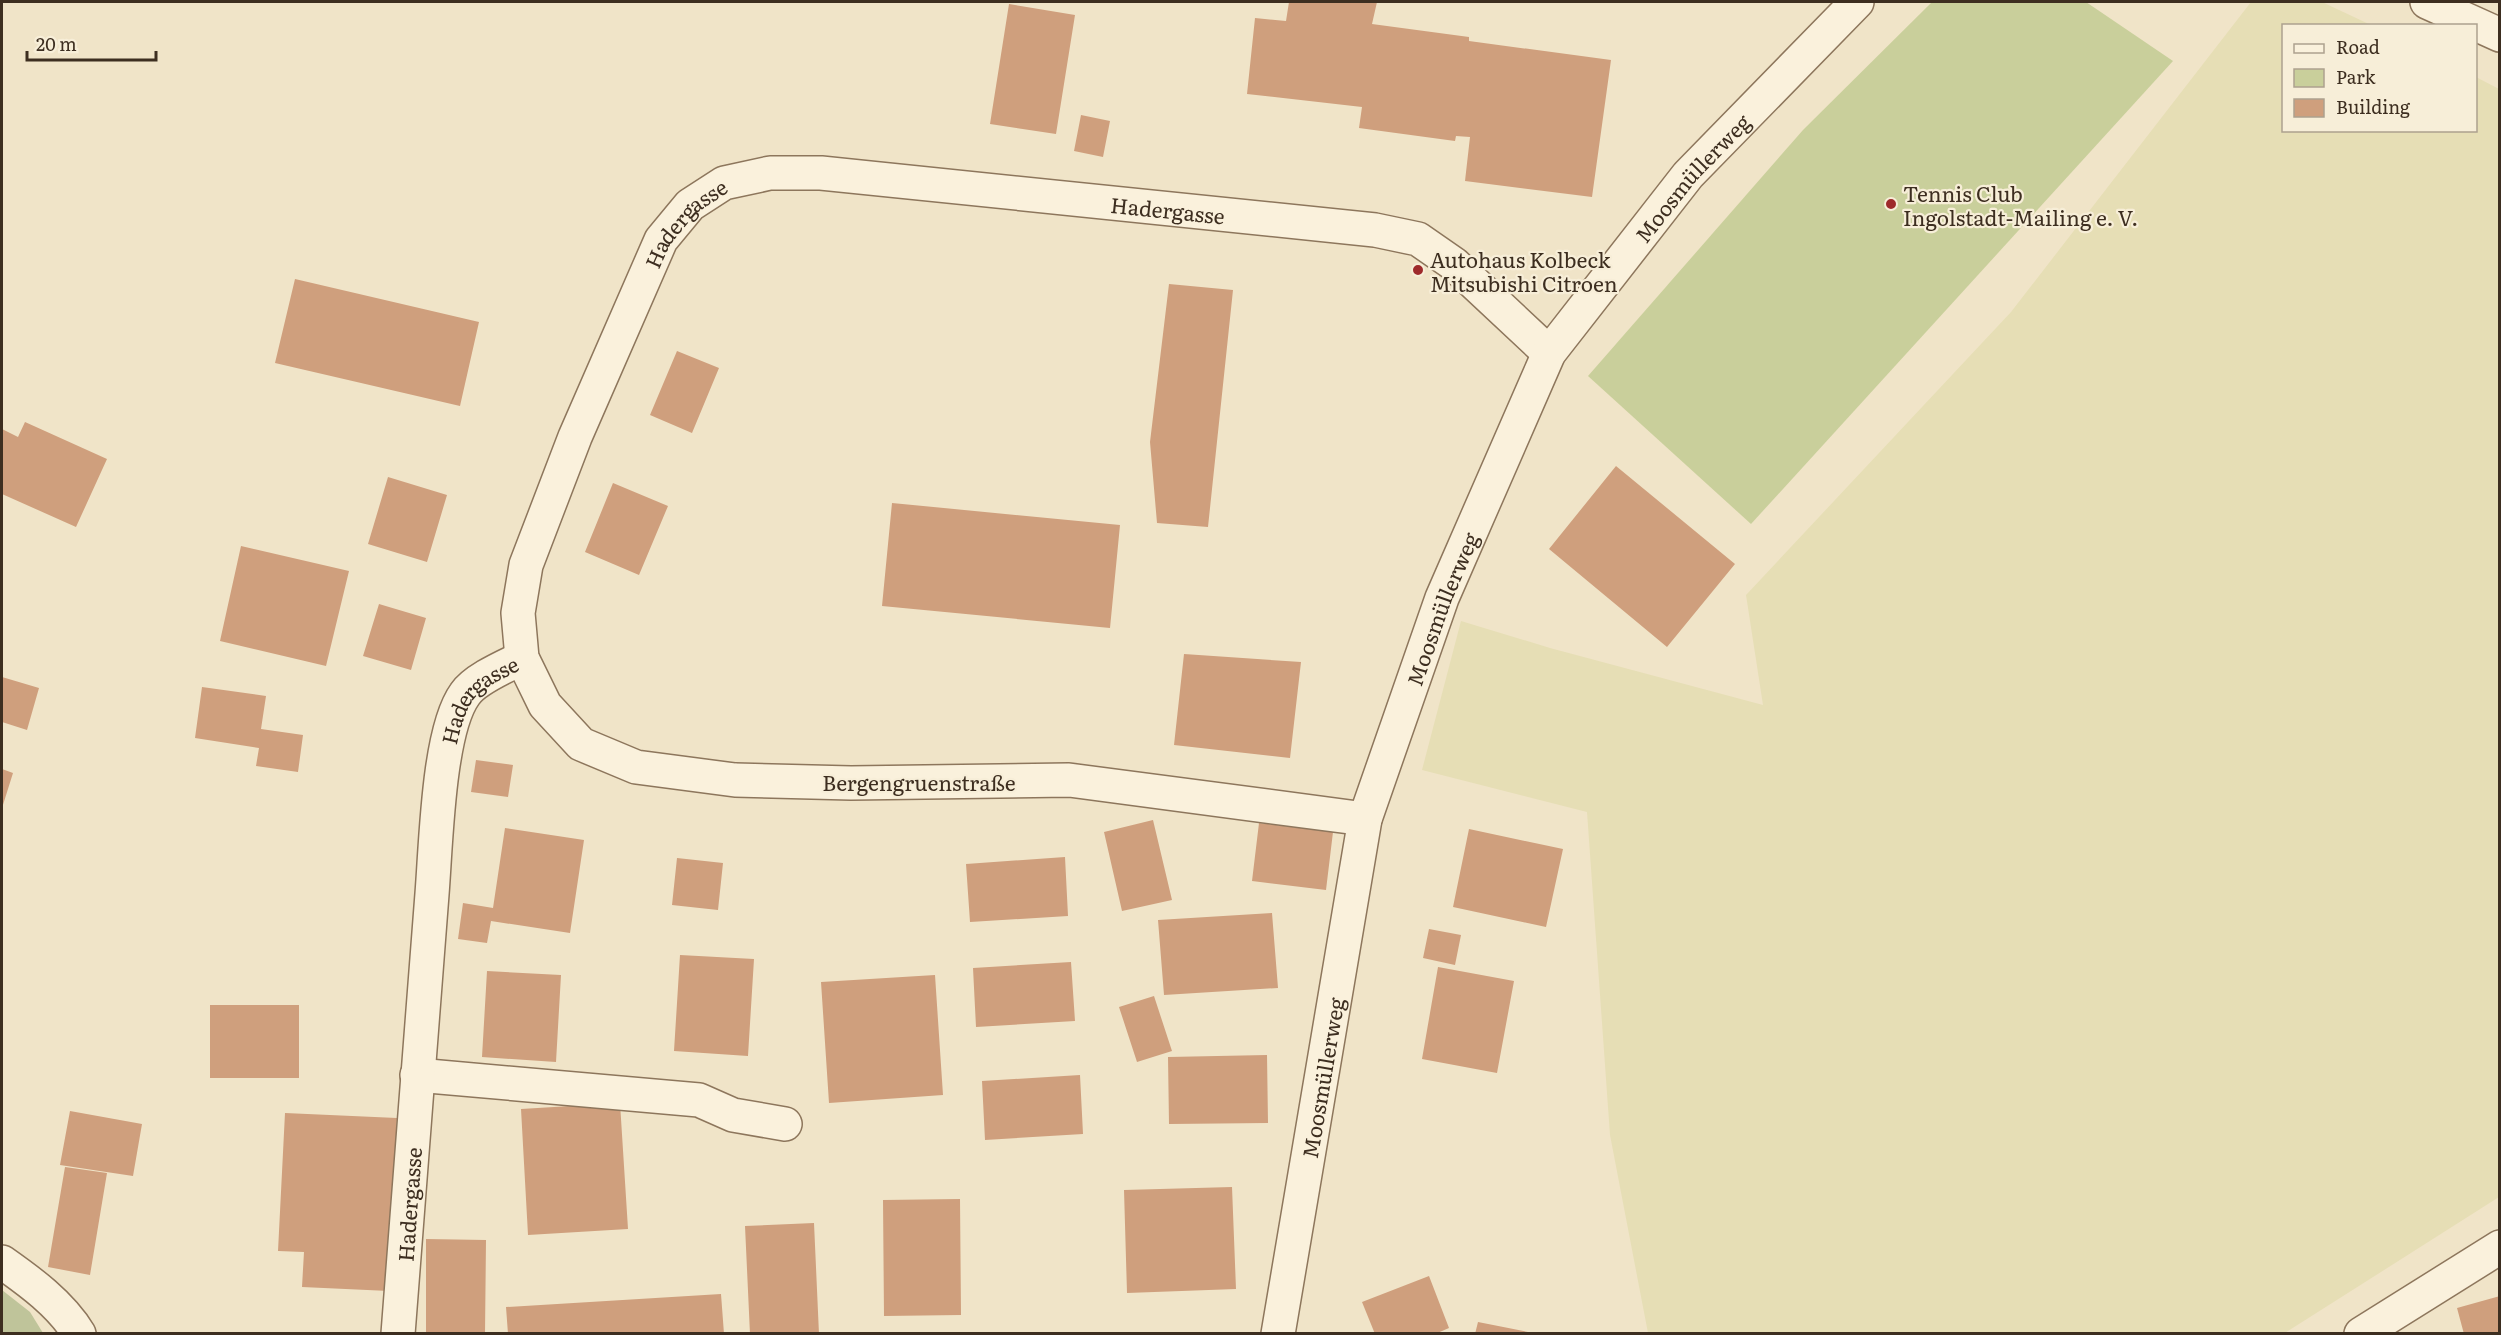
<svg xmlns="http://www.w3.org/2000/svg" width="2501" height="1335" font-family="Literata,serif">
  <rect width="100%" height="100%" fill="#f0e4c8"/>
  <!-- farmland -->
  <path fill="#e6deb5" d="M2251,2H2322L2371,25L2284,26V130H2476V77L2499,89V1197L2285,1333H1648L1610,1135L1587,812L1422,770L1461,621L1550,648L1763,705L1746,595L2011,312Z"/>
  <!-- green -->
  <path fill="#c9cf9b" d="M1932,2H2086L2173,61L1751,524L1588,376L1803,130Z"/>
  <!-- cemetery -->
  <path fill="#bfc49a" d="M2,1290L30,1312L43,1333H2Z"/>
  <!-- building -->
  <path fill="#cf9f7d" d="M1289,2H1377L1372,24L1469,37V41L1611,60L1592,197L1465,181L1470,137L1456,136L1455,141L1359,128L1362,107L1247,94L1255,18L1286,21Z
    M1009,4L1075,15L1056,134L990,124Z
    M1081,115L1110,121L1103,157L1074,151Z
    M295,279L479,322L460,406L275,363Z
    M1169,284L1233,290L1208,527L1157,523L1150,442Z
    M677,351L719,368L692,433L650,415Z
    M25,422L107,459L76,527L2,494V429L18,437Z
    M1616,466L1735,564L1667,647L1549,549Z
    M388,477L447,495L427,562L368,544Z
    M613,483L668,506L639,575L585,552Z
    M892,503L1120,525L1110,628L882,606Z
    M241,546L349,571L326,666L220,641Z
    M379,604L426,618L411,670L363,656Z
    M1184,654L1301,662L1290,758L1174,745Z
    M2,677L39,688L27,730L2,722Z
    M202,687L266,696L261,729L303,735L298,772L256,766L259,748L195,738Z
    M476,760L513,765L508,797L471,792Z
    M2,769L13,773L2,808Z
    M1153,820L1172,900L1122,911L1104,832Z
    M1259,823L1333,832L1326,890L1252,881Z
    M505,828L584,840L570,933L491,921L487,943L458,939L463,903L493,908Z
    M1469,829L1563,849L1546,927L1453,907Z
    M1065,857L1068,916L970,922L966,864Z
    M677,858L723,863L718,910L672,905Z
    M1272,913L1278,988L1164,995L1158,920Z
    M1429,929L1461,935L1455,965L1423,958Z
    M680,955L754,959L748,1056L674,1051Z
    M1071,962L1075,1021L976,1027L973,968Z
    M1438,967L1514,981L1497,1073L1422,1059Z
    M487,971L561,975L556,1062L482,1057Z
    M935,975L943,1095L829,1103L821,982Z
    M1154,996L1172,1051L1137,1062L1119,1007Z
    M210,1005H299V1078H210Z
    M1267,1055L1268,1123L1169,1124L1168,1057Z
    M1080,1075L1083,1134L985,1140L982,1081Z
    M620,1103L628,1229L528,1235L521,1109Z
    M70,1111L142,1124L133,1176L60,1165Z
    M285,1113L397,1118L389,1291L302,1287L304,1252L278,1251Z
    M65,1167L107,1173L90,1275L48,1267Z
    M1232,1187L1236,1289L1127,1293L1124,1190Z
    M960,1199L961,1315L884,1316L883,1200Z
    M814,1223L819,1334H750L745,1226Z
    M426,1239L486,1240L485,1334H426Z
    M1429,1276L1449,1328L1435,1334H1375L1362,1302Z
    M721,1294L724,1334H508L506,1307Z
    M2500,1296V1334H2464L2457,1308Z
    M1478,1322L1528,1332V1334H1475Z"/>
  <g fill="none" stroke-linecap="round" stroke-linejoin="round">
    <defs>
      <g id="minor">
        <path d="M2427,2L2500,35"/>
        <path id="s1" d="M1365,819L1069,780L851,783L735,780L636,767L581,744L545,705L522,658L518,613L526,565L575,437L661,240L690,205L724,183L770,173H821L1375,230L1418,239L1454,264L1549,353"/>
        <path d="M417,1075L699,1100L733,1115L785,1124"/>
        <path d="M2,1262C29,1281 61,1304 79,1334"/>
        <path id="s2" d="M398,1334C409,1187 420,1040 432,894C436,845 438,731 465,694C475,679 506,666 522,658"/>
        <path id="s3" d="M1278,1334L1365,819L1442,598L1549,353L1688,175L1857,2"/>
        <path d="M2361,1334L2500,1247"/>
      </g>
    </defs>
    <!-- minor casing -->
    <use href="#minor" stroke="#8d765c" stroke-width="36"/>
    <!-- minor -->
    <use href="#minor" stroke="#faf1dc" stroke-width="33"/>
  </g>
  <!-- markers -->
  <g fill="#9e2a2b" stroke="#f7eed8" stroke-width="2">
    <circle cx="1891" cy="204" r="6"/>
    <circle cx="1418" cy="270" r="6"/>
  </g>
  <g text-anchor="middle" dominant-baseline="central" stroke-width="4.5" stroke-linejoin="round" paint-order="stroke">
    <!-- street labels -->
    <g font-size="21" fill="#3d2e20" stroke="#f7eed8">
      <text stroke="none"><textPath href="#s3" startOffset="1250">Moosmüllerweg</textPath></text>
      <text stroke="none"><textPath href="#s1" startOffset="1876">Hadergasse</textPath></text>
      <text stroke="none"><textPath href="#s1" startOffset="1372">Hadergasse</textPath></text>
      <text stroke="none"><textPath href="#s3" startOffset="746">Moosmüllerweg</textPath></text>
      <text stroke="none"><textPath href="#s2" startOffset="650">Hadergasse</textPath></text>
      <text x="919" y="781">Bergengruenstraße</text>
      <text stroke="none"><textPath href="#s3" startOffset="260">Moosmüllerweg</textPath></text>
      <text stroke="none"><textPath href="#s2" startOffset="130">Hadergasse</textPath></text>
    </g>
    <!-- poi labels -->
    <g font-size="21" fill="#3d2e20" stroke="#f7eed8" text-anchor="start">
      <text x="1903" y="192">Tennis Club<tspan x="1903" dy="24">Ingolstadt-Mailing e. V.</tspan></text>
      <text x="1430" y="258">Autohaus Kolbeck<tspan x="1430" dy="24">Mitsubishi Citroen</tspan></text>
    </g>
  </g>
  <!-- border -->
  <rect width="2501" height="1335" fill="none" stroke="#3d2e20" stroke-width="6"/>
  <!-- legend -->
  <rect x="2282" y="24" width="195" height="108" fill="#f7eed8" stroke="#ada18e" stroke-width="1.5"/>
  <rect x="2294" y="44" width="30" height="9" fill="#faf1dc" stroke="#ada18e" stroke-width="1.5"/>
  <text x="2336" y="54" font-size="18" fill="#3d2e20">Road</text>
  <rect x="2294" y="69" width="30" height="18" fill="#c9cf9b" stroke="#ada18e" stroke-width="1.5"/>
  <text x="2336" y="84" font-size="18" fill="#3d2e20">Park</text>
  <rect x="2294" y="99" width="30" height="18" fill="#cf9f7d" stroke="#ada18e" stroke-width="1.5"/>
  <text x="2336" y="114" font-size="18" fill="#3d2e20">Building</text>
  <!-- scale -->
  <path d="M27 51v9h129v-9" fill="none" stroke="#3d2e20" stroke-width="3"/>
  <text x="36" y="51" font-size="18" fill="#3d2e20" stroke="#f7eed8" stroke-width="4.5" paint-order="stroke">20 m</text>
</svg>
